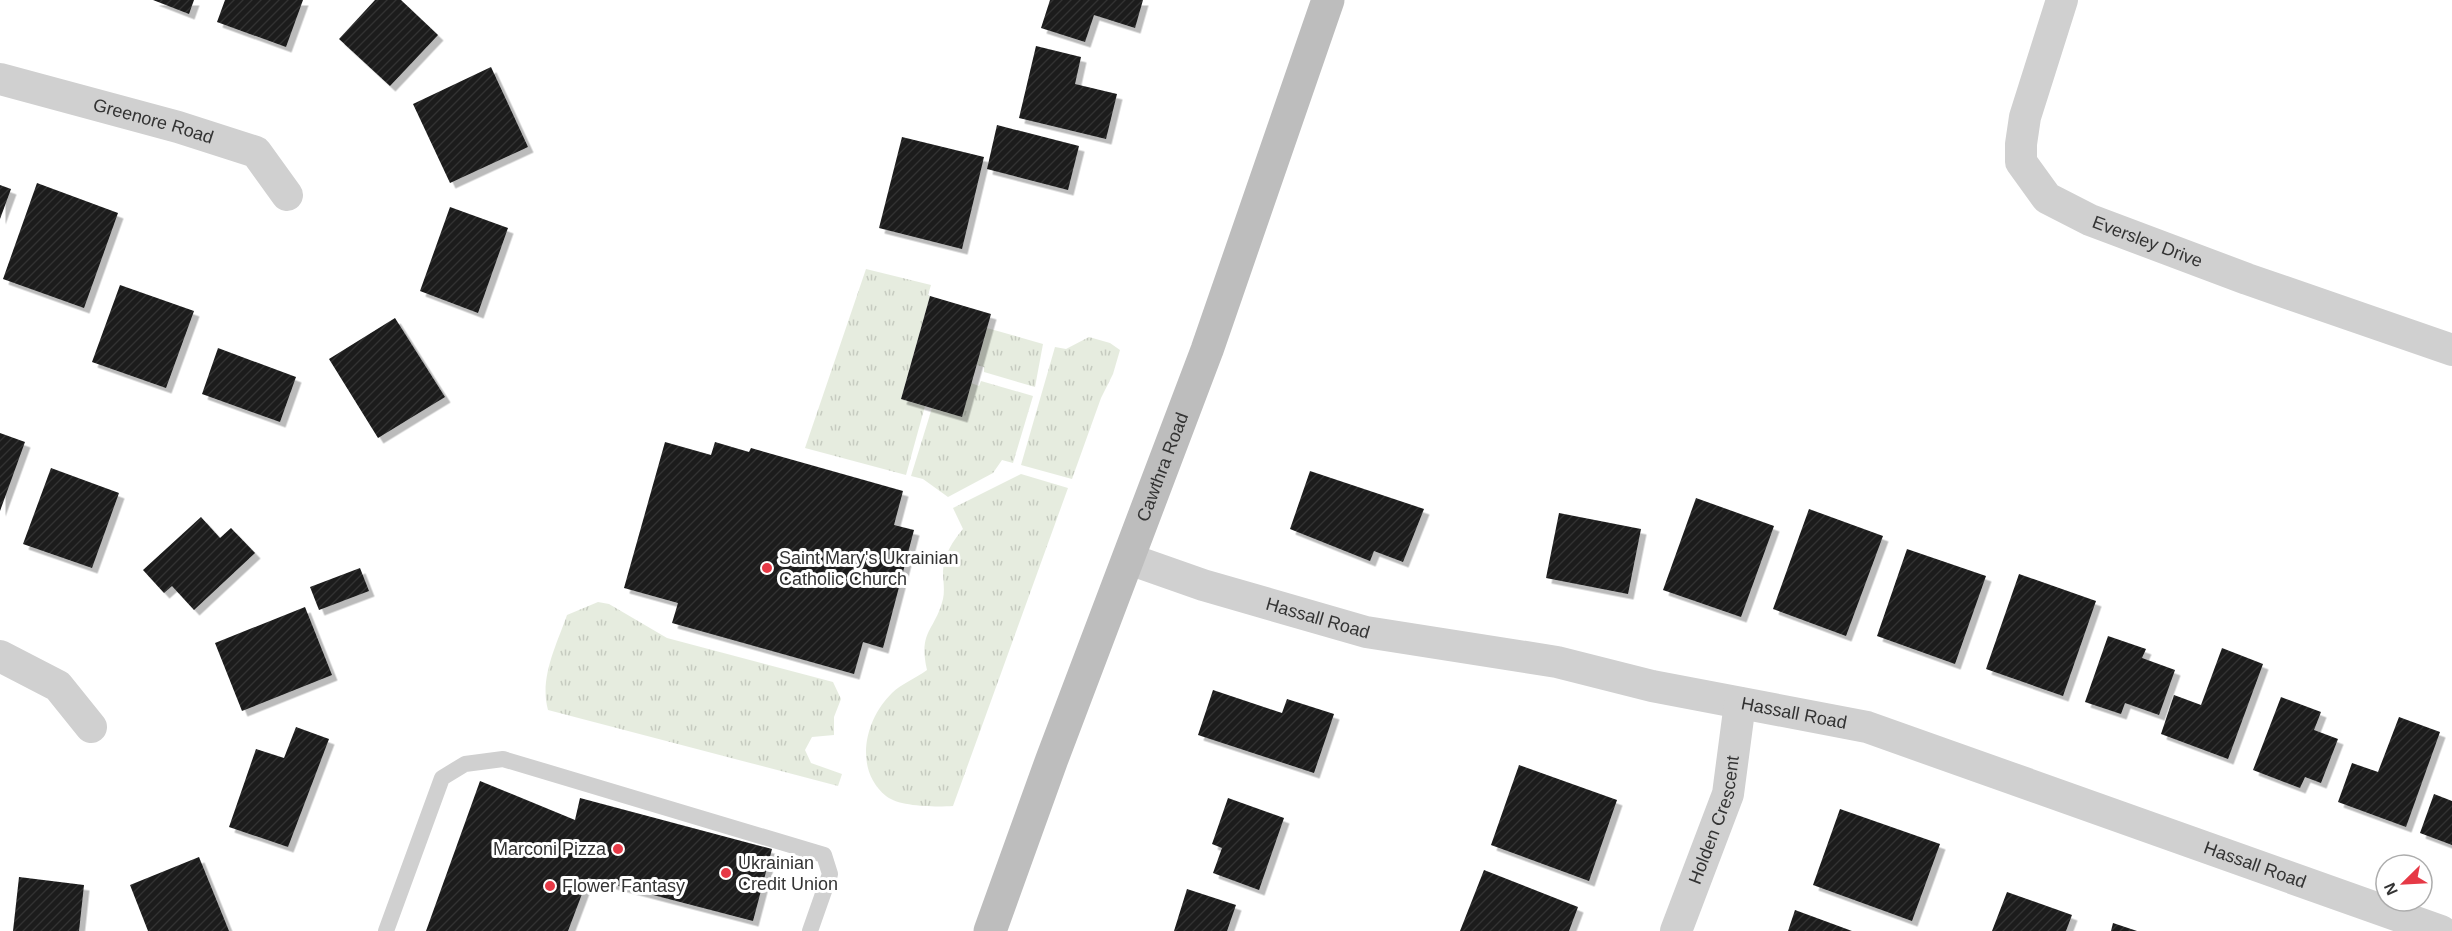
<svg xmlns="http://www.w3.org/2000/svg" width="2452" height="931" font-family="Arial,sans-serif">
  <defs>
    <pattern id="grass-tufts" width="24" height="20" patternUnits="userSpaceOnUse" patternTransform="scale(1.5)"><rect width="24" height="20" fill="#e6ecdf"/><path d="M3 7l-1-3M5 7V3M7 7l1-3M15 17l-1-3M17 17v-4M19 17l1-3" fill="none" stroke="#c6cbc0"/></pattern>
    <pattern id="building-hatch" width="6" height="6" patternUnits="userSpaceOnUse" patternTransform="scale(1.5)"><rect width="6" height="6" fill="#1a1a1a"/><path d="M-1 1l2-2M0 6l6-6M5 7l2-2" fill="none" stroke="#333"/></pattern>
    <filter id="shadow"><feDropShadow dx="5.5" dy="5.5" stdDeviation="0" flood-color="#0004"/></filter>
  </defs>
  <rect width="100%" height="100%" fill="#fff"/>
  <!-- grass -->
  <path fill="url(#grass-tufts)" d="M866,269L931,285L928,295L930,296L901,399L925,406L906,475L805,448Z
    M987,328L1043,344L1035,387L984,372V367L977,365Z
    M1089,337L1110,343L1120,350L1113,374L1101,398L1072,479L1021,465L1055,347L1066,349Z
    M981,381L1033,396L1013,463L1002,460L993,473L948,497L923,479L911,476L932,408L971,383L979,386Z
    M1021,474L1068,488L953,806C936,807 899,807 886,796C853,769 865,719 892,693C901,684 916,678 927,670C918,631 935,631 943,599C945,590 943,580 943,571C944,554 953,541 963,529L953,508Z
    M598,602L609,604L667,638L833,682L841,699L834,717V735L812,737L805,750L811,763L842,774L838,786L548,710C539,678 557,644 567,615Z"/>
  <!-- building -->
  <path fill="url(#building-hatch)" filter="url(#shadow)" d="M153,0H194L189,14Z
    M225,0H303L286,47L217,22Z
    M375,0H401L438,35L390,86L339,39Z
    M1050,0H1143L1135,28L1094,15L1085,42L1041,28Z
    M1036,46L1081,57L1075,84L1117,94L1106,139L1019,118Z
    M491,67L528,147L450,183L413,104Z
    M997,125L1079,146L1068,190L987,169Z
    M902,137L984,157L962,249L879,228Z
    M37,183L118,213L84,308L3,279Z
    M0,185L11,189L0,219Z
    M450,207L508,228L478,313L420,291Z
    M120,285L194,311L166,388L92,362Z
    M930,296L991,314L962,417L901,399Z
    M395,318L445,397L378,438L329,359Z
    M218,348L296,377L280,422L202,394Z
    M0,433L25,442L0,511Z
    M665,442L711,455L715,442L749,452L751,448L903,491L894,525L914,530L883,648L863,642L854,674L672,623L678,603L624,588Z
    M51,468L119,493L92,568L23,544Z
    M1310,471L1424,509L1403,562L1374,551L1370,561L1290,529Z
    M1696,498L1774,526L1741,617L1663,590Z
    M1809,509L1883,536L1846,636L1773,609Z
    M1559,513L1641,529L1628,594L1546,578Z
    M201,517L220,538L231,528L255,553L194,610L172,586L164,593L143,570Z
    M1907,549L1986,576L1955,664L1877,636Z
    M360,568L369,591L319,610L310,587Z
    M2019,574L2096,601L2063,696L1986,669Z
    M305,607L332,675L242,711L215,643Z
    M2108,636L2146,649L2142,658L2175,670L2159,715L2125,703L2121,714L2085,702Z
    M2222,648L2263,664L2228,759L2161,734L2174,695L2201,705Z
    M1213,690L1282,713L1287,699L1334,714L1314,773L1198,735Z
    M2281,697L2321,712L2314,730L2338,739L2321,783L2305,777L2300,788L2253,770Z
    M2399,717L2440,732L2406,827L2338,802L2352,763L2378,772Z
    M296,727L329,739L288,847L229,827L256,749L284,758Z
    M1519,765L1617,800L1589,881L1491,845Z
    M480,781L575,820L580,798L772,849L753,921L588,878L568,931H426Z
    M2434,794L2452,801V845L2420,833Z
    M1228,798L1284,818L1259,890L1213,873L1222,848L1212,844Z
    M1840,809L1940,844L1912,921L1813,885Z
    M199,857L229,931H148L130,885Z
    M1484,870L1578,907L1569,931H1460Z
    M19,877L84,885L79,931H13Z
    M1187,889L1236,905L1227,931H1174Z
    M2007,892L2072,915L2066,931H1992Z
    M1795,910L1852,931H1788Z
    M2113,923L2137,931H2111Z"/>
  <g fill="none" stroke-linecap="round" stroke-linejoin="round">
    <!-- lane -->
    <path stroke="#d0d0d0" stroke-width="16" d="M386,931L442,778L465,764L503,759L824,855L830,874L810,931"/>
    <!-- street -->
    <g stroke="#d0d0d0" stroke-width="32">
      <path id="s1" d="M2062,0L2025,117L2021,144V162L2047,198L2090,220L2247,279L2452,350"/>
      <path id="s2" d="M0,79L178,127L256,152L287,195"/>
      <path id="s3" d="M1129,559L1203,585L1366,632L1557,662L1652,686L1867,727L2441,931"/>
      <path d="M0,656L58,686L91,727"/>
      <path id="s4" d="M1676,931L1728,794L1740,703"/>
    </g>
    <!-- secondary -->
    <path stroke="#bdbdbd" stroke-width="33" id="s5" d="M990,931L1052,759L1207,350L1328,0"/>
  </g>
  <!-- markers -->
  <g fill="#e63946" stroke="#fff" stroke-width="2">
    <circle cx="767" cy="568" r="6"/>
    <circle cx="618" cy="849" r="6"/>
    <circle cx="726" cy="873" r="6"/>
    <circle cx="550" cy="886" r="6"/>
  </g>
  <g text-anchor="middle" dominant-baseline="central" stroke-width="6" stroke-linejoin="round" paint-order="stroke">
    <!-- street labels -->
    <g font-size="18" fill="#333" stroke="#fff">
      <text stroke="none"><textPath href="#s2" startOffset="159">Greenore Road</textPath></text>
      <text stroke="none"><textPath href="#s1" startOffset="322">Eversley Drive</textPath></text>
      <text stroke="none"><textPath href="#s5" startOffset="495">Cawthra Road</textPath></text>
      <text stroke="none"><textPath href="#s3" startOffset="198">Hassall Road</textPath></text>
      <text stroke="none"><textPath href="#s3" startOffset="684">Hassall Road</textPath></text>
      <text stroke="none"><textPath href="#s4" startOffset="118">Holden Crescent</textPath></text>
      <text stroke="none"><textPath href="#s3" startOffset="1170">Hassall Road</textPath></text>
    </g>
    <!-- poi labels -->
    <g font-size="18" fill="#333" stroke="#fff" text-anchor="start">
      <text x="779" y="558">Saint Mary's Ukrainian<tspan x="779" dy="21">Catholic Church</tspan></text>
      <text x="606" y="849" text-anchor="end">Marconi Pizza</text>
      <text x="738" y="863">Ukrainian<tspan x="738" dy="21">Credit Union</tspan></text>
      <text x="562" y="886">Flower Fantasy</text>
    </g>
  </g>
  <!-- north arrow -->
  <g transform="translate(2404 883) rotate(246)"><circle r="28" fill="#ffffff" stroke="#adadad" stroke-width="1.5"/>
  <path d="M0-4.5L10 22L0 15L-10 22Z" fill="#e63946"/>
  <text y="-9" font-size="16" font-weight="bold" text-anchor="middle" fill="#333333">N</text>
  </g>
</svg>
